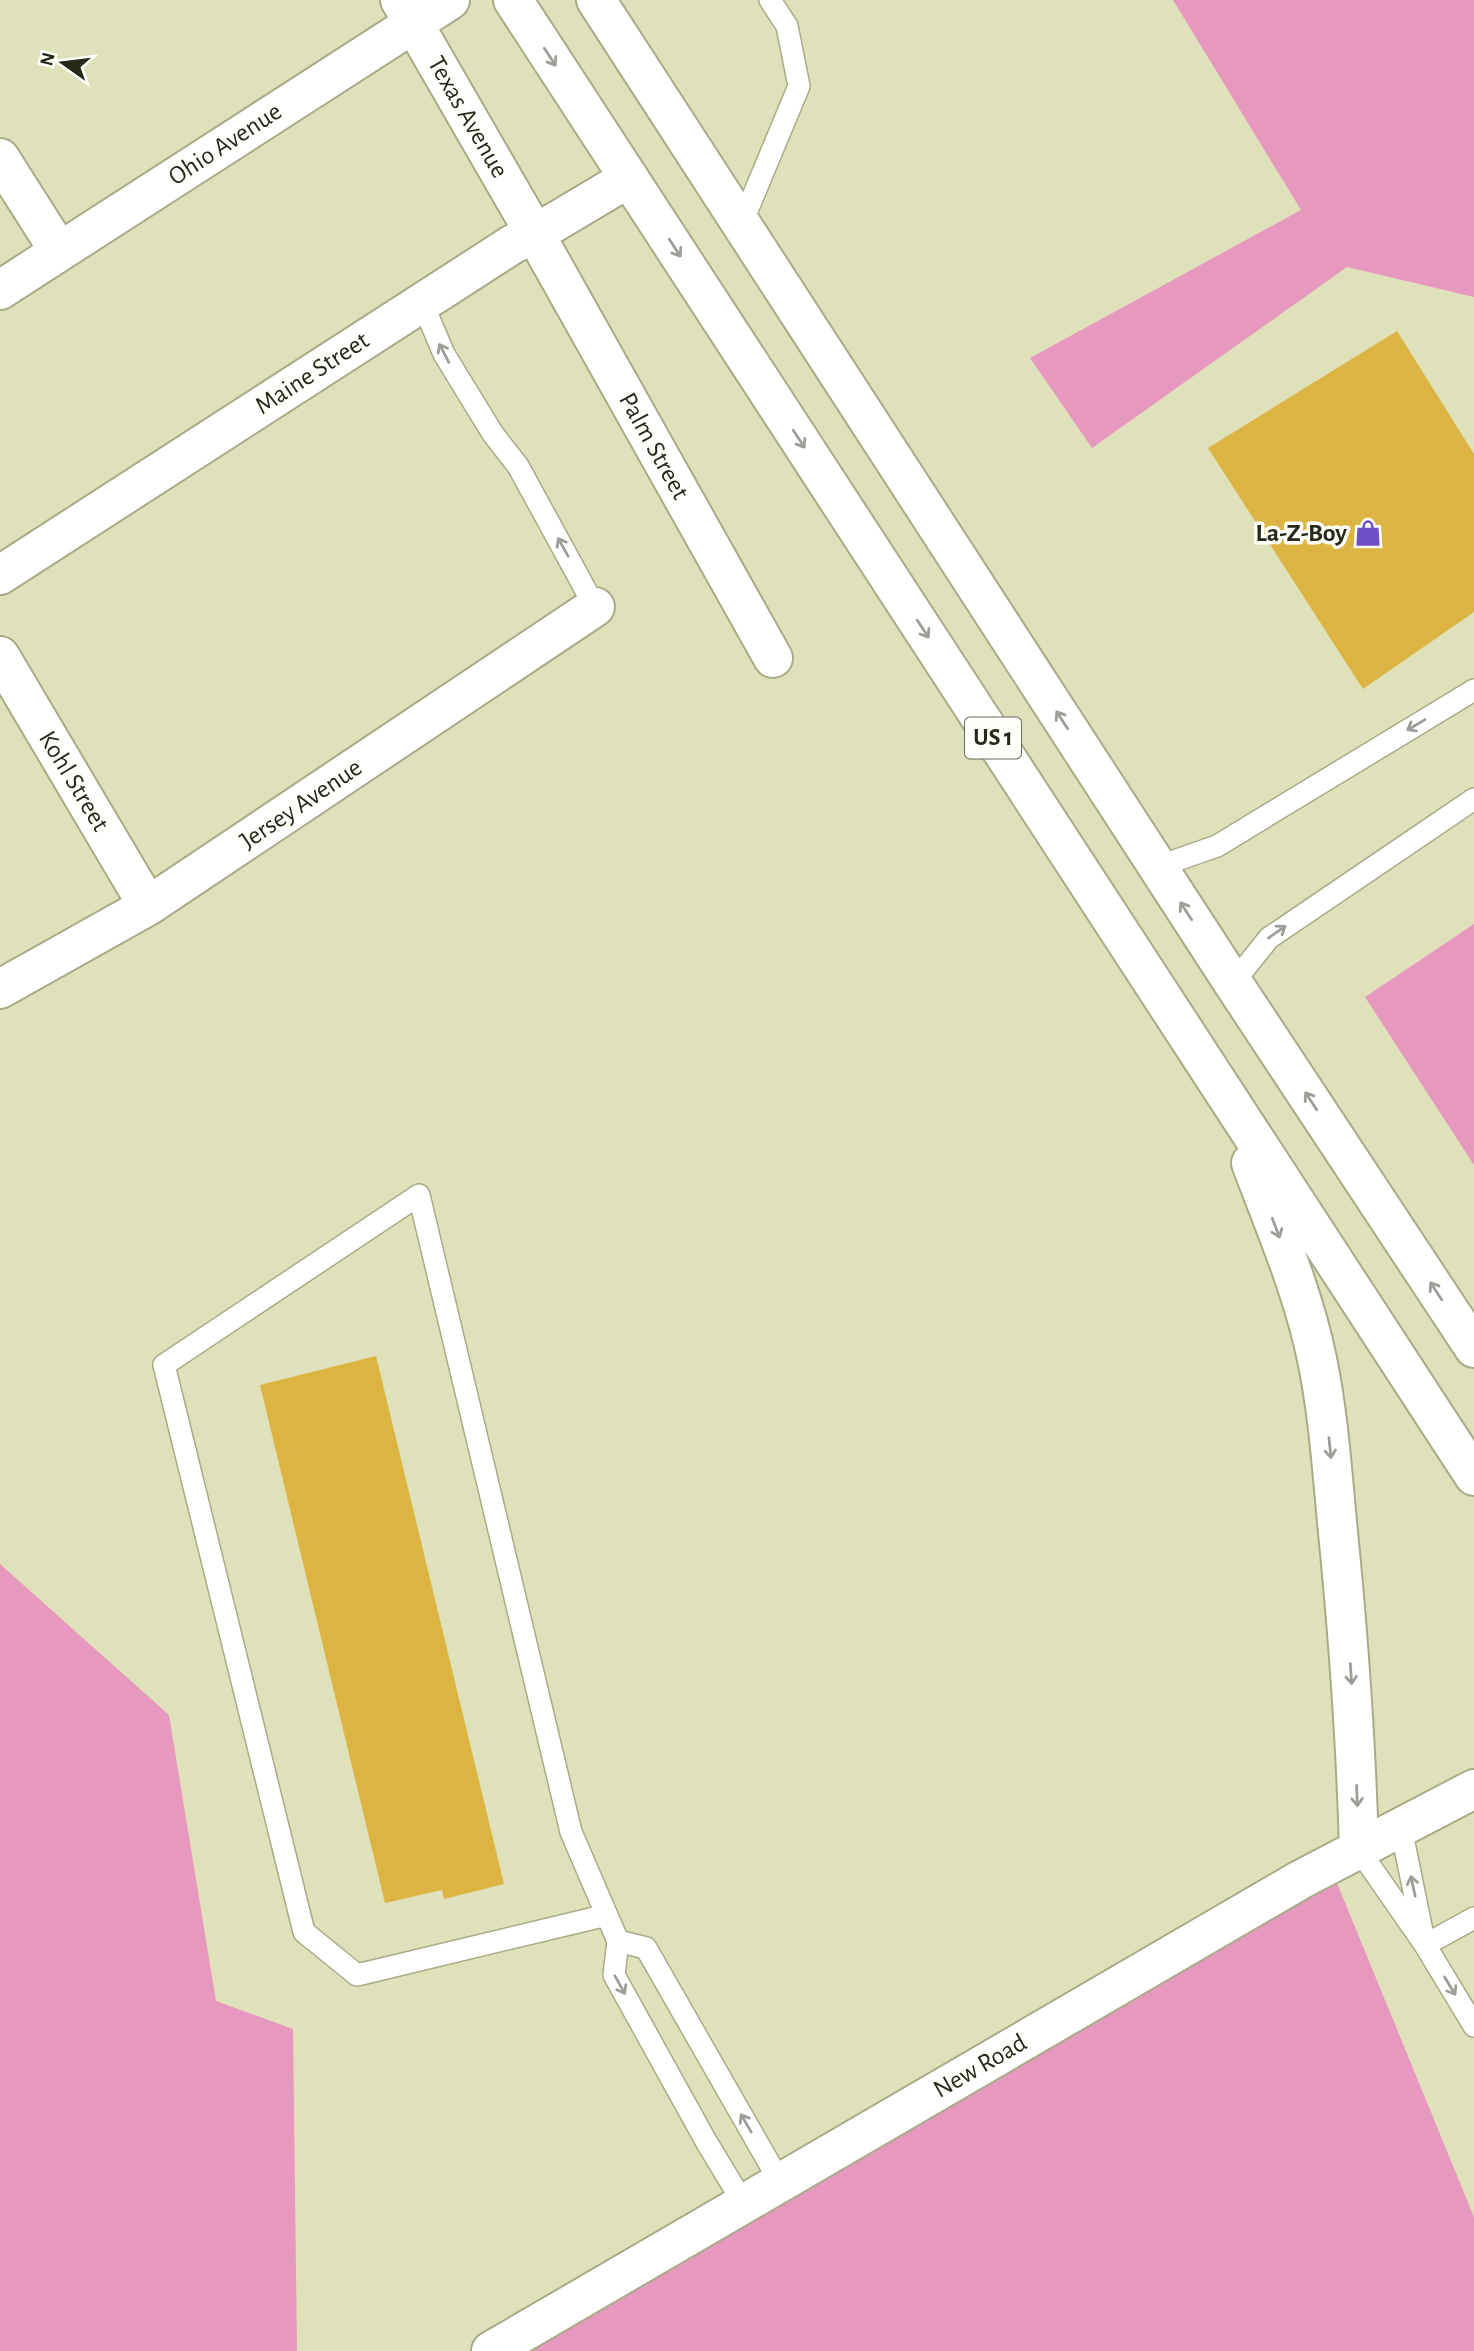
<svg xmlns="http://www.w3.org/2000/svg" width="1474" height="2351" font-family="'Alegreya Sans',sans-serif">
  <rect width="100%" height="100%" fill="#dfe1bb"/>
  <!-- green -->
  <path fill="#e698be" d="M1173,0H1474V297L1347,267L1092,448L1030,358L1301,210Z
    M1474,924V1165L1365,997Z
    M0,1564L169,1715L216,2001L293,2029L297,2351H0Z
    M1332,1871L1474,2217V2351H498Z"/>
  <!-- building -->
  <path fill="#dbb442" d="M1397,331L1474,454V612L1363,689L1208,448Z
    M376,1356L504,1884L444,1899L442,1890L385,1903L260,1385Z"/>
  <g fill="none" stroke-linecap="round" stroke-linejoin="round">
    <defs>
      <path id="lane" d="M741,225L799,86L787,26L770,0
        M422,302L444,354L493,434L518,466L595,607
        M1157,867L1217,846L1474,690
        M1233,983L1269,938L1474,799
        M1401,1828L1423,1936
        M1359,1850L1425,1945L1474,2026
        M607,1915L357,1975L304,1932L164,1365L419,1195L571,1832L618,1941
        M1425,1945L1474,1918
        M744,2204L707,2143L614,1975L618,1941L646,1948L780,2182"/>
      <path id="street" d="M400,0L535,234L773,658
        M0,158L59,251
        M0,290L450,0
        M0,575L513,244L535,234L629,178
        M0,656L148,906
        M0,989L148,906L595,607"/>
      <path id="secondary" d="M491,2351L1300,1880L1474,1789"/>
      <path id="highway" d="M513,0L1474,1476
        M596,0L1233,983L1474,1348
        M1251,1163C1275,1227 1303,1291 1317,1359C1328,1412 1332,1468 1337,1522C1348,1631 1356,1740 1359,1850"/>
    </defs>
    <!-- lane casing -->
    <use href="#lane" stroke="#aaab86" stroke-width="24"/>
    <!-- street casing -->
    <use href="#street" stroke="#aaab86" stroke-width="42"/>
    <!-- secondary casing -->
    <use href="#secondary" stroke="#aaab86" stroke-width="42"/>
    <!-- highway casing -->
    <use href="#highway" stroke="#aaab86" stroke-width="42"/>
    <!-- lane -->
    <use href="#lane" stroke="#fff" stroke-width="21"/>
    <!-- street -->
    <use href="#street" stroke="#fff" stroke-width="38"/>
    <!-- secondary -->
    <use href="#secondary" stroke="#fff" stroke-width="38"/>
    <!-- highway -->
    <use href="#highway" stroke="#fff" stroke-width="38"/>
  </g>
  <!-- one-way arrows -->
  <defs><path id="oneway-shaft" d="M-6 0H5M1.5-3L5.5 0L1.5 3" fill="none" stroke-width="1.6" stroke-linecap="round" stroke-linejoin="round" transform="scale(1.75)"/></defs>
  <g stroke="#9e9e98">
    <use href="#oneway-shaft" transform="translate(550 57) rotate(57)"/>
    <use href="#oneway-shaft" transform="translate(675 248) rotate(57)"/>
    <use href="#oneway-shaft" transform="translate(444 353) rotate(-117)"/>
    <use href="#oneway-shaft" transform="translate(799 439) rotate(57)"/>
    <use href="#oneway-shaft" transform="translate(563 547) rotate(-119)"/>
    <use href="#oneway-shaft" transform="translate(923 629) rotate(57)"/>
    <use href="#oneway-shaft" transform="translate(1062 720) rotate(-123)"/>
    <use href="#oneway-shaft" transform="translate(1416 725) rotate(149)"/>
    <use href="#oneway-shaft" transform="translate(1186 911) rotate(-123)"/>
    <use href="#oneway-shaft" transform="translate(1277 932) rotate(-35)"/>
    <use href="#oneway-shaft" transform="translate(1311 1101) rotate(-123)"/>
    <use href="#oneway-shaft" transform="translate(1276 1228) rotate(69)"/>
    <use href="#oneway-shaft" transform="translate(1436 1291) rotate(-123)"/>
    <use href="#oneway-shaft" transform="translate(1330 1448) rotate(84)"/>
    <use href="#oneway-shaft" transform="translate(1351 1674) rotate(86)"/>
    <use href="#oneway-shaft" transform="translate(1357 1796) rotate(88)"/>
    <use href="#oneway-shaft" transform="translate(1413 1886) rotate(-102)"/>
    <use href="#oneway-shaft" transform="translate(620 1985) rotate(61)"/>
    <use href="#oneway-shaft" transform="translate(1450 1986) rotate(59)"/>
    <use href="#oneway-shaft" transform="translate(746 2123) rotate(-120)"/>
  </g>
  <!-- icons -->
  <defs>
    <symbol id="shop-bare" viewBox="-9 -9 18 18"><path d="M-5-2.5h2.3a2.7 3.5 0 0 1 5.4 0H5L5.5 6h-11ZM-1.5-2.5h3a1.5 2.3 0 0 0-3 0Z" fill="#6b4ec8" stroke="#fffffb" stroke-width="2.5" paint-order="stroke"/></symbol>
  </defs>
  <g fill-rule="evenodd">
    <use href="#shop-bare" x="1349" y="514" width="38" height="38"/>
  </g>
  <g text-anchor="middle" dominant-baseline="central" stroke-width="7" stroke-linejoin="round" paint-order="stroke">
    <!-- shield labels -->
    <rect fill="#fffffb" stroke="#68685d" stroke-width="2" x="965" y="717.5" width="56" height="41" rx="5"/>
    <g font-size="24" font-weight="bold" fill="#272819">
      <text x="993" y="738">US 1</text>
    </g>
    <!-- street labels -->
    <g font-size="26" fill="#272819" stroke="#fffffb">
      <text transform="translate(468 117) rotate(60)">Texas Avenue</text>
      <text transform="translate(225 144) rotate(-33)">Ohio Avenue</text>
      <text transform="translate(312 373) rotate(-33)">Maine Street</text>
      <text transform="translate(654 446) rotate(61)">Palm Street</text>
      <text transform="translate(74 781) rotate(59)">Kohl Street</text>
      <text transform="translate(301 804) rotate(-34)">Jersey Avenue</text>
      <text transform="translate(980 2066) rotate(-30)">New Road</text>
    </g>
    <!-- poi labels -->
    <g font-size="26" font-weight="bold" fill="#272819" stroke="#fffffb" text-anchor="end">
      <text x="1347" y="533">La-Z-Boy</text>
    </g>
  </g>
  <!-- north arrow -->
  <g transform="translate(63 63) rotate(284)" stroke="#fffffb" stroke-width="5" paint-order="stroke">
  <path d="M0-5L12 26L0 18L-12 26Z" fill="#272819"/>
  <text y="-10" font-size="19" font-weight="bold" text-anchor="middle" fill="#272819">N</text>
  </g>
</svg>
